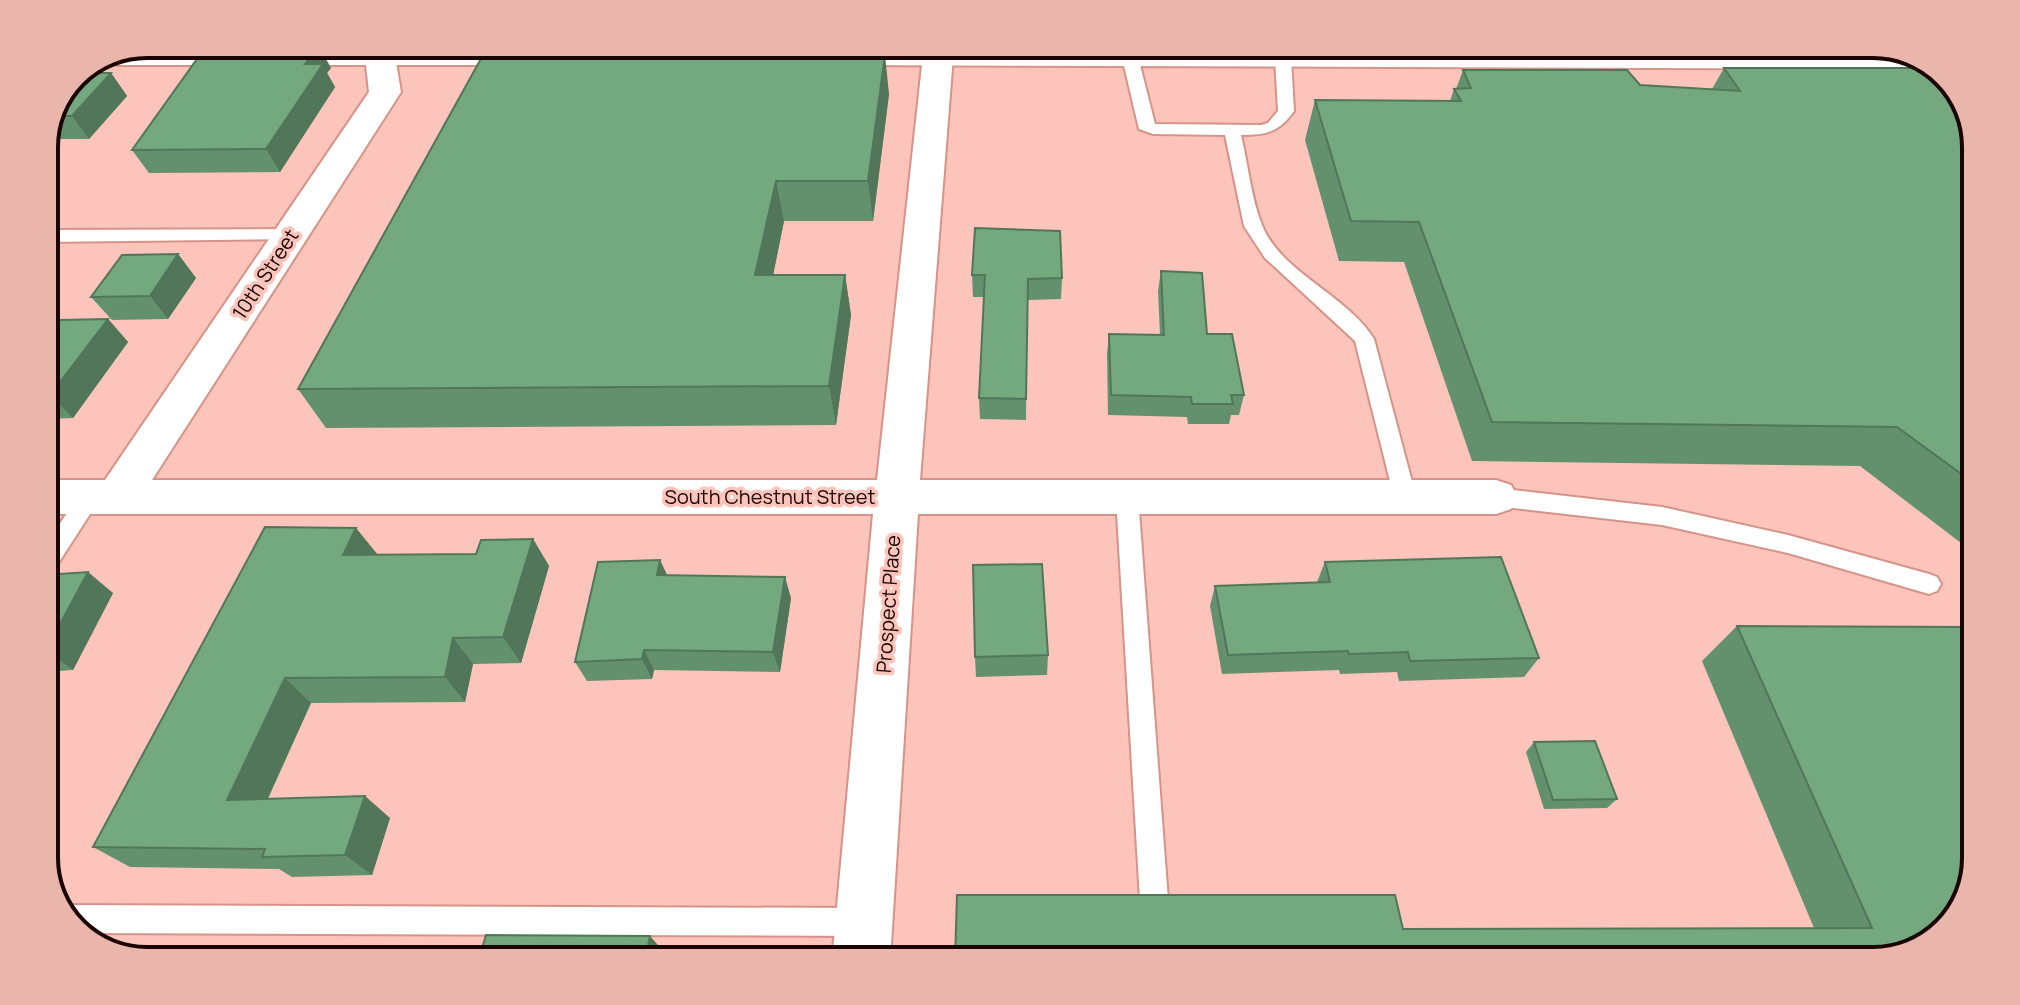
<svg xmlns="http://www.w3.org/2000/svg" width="2020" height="1005" font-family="Manrope,sans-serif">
  <rect width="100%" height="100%" fill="#fcc4ba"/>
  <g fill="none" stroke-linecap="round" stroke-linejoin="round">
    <defs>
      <path id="service" d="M1130,52L1138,57L1155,124L1261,125L1268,123L1278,111L1275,58L1283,53L1291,58L1294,111C1279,132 1267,135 1241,135C1248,164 1251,198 1262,225C1280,272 1347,295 1374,339L1416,497L1413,503L1405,506L1397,503L1394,497L1355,341L1265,258L1244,226L1225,135L1153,134L1139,129L1122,57Z
        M291,229L297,231L300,235L297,239L44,242V230Z
        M90,488L98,491L101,497L52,573L44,575V547L82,491Z
        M1127,488L1135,491L1138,497L1168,900L1164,910L1154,914L1144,910L1140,900L1116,497L1119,491Z
        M1496,488L1662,507L1788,535L1929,574L1937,577L1941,584L1937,591L1929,594L1788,553L1662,525L1496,506L1488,503L1485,497L1488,491Z
        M65,905L863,908L873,912L877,922L873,932L863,936L82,933L62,916L59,907Z"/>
      <path id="minor" d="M369,44H399L395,56L401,92L152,480H877L923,56L927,50L938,47L949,50L953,56L920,480H1496L1511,485L1518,497L1511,509L1496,514H918L890,961H832L873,514H44V480H105L369,92L365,56Z"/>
      <path id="tertiary" d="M140,47H542L553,50L557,56L553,62L542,65H117L105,61Z
        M827,47L1911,53L1918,54L1935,69L827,65L816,62L812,56L816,50Z"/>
    </defs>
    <!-- service casing -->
    <use href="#service" stroke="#d69388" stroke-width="4"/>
    <!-- minor casing -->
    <use href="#minor" stroke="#d69388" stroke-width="4"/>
    <!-- tertiary casing -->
    <use href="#tertiary" stroke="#d69388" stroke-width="4"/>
    <!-- service -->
    <use href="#service" fill="#fff" fill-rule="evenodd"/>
    <!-- minor -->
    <use href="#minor" fill="#fff" fill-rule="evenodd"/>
    <!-- tertiary -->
    <use href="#tertiary" fill="#fff" fill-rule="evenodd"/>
  </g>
  <!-- wall -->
  <path fill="#64916d" d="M712,55H841L889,94L873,221H784L773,275H845L851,315L836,425L326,428L298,389Z
    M331,68L327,73L335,87L280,172L149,173L132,150Z
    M1724,68L1976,141L1970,556L1961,543L1860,466L1472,461L1404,262L1339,261L1305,140L1315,100L1450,101L1454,89H1456L1463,70L1640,85L1712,89Z
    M111,73L127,96L89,139H45L74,74Z
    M178,254L196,278L168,319L112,320L91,297Z
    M1161,271L1207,334L1244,395L1239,415H1231L1229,424H1188L1187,417L1108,415L1107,354L1109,334L1160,335L1158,291Z
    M972,275L1062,278L1061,299L1027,300L1026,420L980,419L979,398L984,297H973Z
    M108,319L128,342L73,418L44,419V340Z
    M356,528L377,555L476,554L533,539L549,566L521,663L473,664L465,702L311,703L268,799L390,818L372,875L292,877L279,869L130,867L93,847Z
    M1325,562L1539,658L1524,677L1399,681L1397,672L1340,674L1339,670L1222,674L1210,606L1215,586L1317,582Z
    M44,575L113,593L73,670L44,672Z
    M667,576L791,598L780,672L654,670L652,679L587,681L575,662Z
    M1737,626L1930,944L1403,929L1814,928L1702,661Z
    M1048,655L1047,675L976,677L975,657Z
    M1534,742L1617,799L1607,808L1544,809L1526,752Z"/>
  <!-- shaded-wall -->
  <path fill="#517659" d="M835,44H839L843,70L833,55Z
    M319,46L331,68L327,73L335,87L280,172L266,149L305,64Z
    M885,55L889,94L873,221L868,181Z
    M111,73L127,96L89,139L72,116Z
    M776,181L784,221L765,315L755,275Z
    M178,254L196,278L168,319L150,296Z
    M845,275L851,315L836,425L829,386Z
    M108,319L128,342L73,418L50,395Z
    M356,528L378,555H343Z
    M533,539L549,566L521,663L503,637Z
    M660,560L670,581L657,575Z
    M88,572L113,593L73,670L46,650Z
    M785,577L791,598L780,672L773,652Z
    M453,638L473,664L465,702L445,677Z
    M644,650L654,670L652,679L642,659Z
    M285,678L311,703L257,821L227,800Z
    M365,796L390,818L372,875L345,855Z
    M650,936L671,960L670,961H645Z"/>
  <!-- building -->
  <path fill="#74a97f" stroke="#517659" stroke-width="2" d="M715,44H835L833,55H885L868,181H776L755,275H845L829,386L298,389L483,55H712Z
    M207,45L319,46L305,64H323L266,149L132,150Z
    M1724,68H1934L1958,89L1976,141L1971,481L1897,427L1492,422L1419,222L1351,221L1315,100L1461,101L1454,89L1471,88L1463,70H1627L1640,85L1740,91Z
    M76,73H111L72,116H55L74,74Z
    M975,228L1060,231L1062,278L1028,279L1026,399L979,398L985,275H972Z
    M178,254L150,296L91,297L122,255Z
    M1161,271L1202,273L1207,334H1232L1244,395H1231L1233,404H1192L1191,397L1111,395L1109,334L1164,335Z
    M108,319L50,395H44V340L60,320Z
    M265,527L356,528L343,555L476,554L481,540L533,539L503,637L453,638L445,677L285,678L227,800L365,796L345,855L262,857L265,849L93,847Z
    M1501,557L1539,658L1410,661L1408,652L1349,654L1348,651L1228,655L1215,586L1330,582L1325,562Z
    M660,560L657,575L785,577L773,652L644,650L642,659L575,662L598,562Z
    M1042,564L1048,655L975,657L973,565Z
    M88,572L46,650L44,651V575Z
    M1737,626L1969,627L1966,903L1930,944L1874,961H955L957,895H1395L1403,929L1872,928Z
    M1595,741L1617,799L1553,800L1534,742Z
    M486,935L650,936L645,961H433L435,954L480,955Z"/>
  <g text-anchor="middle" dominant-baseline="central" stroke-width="7" stroke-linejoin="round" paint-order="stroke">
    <!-- street labels -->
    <g font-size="20" fill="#1b0503" stroke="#fcc4ba">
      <text transform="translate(265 274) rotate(-57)">10th Street</text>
      <text x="770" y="496">South Chestnut Street</text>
      <text transform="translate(888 604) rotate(-86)">Prospect Place</text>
    </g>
  </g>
  <!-- crop -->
  <path d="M0 0H2020V1005H0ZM147 58H1873A89 89 0 0 1 1962 147V858A89 89 0 0 1 1873 947H147A89 89 0 0 1 58 858V147A89 89 0 0 1 147 58Z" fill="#eab5ab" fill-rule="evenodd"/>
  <path fill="none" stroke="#1b0503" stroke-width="4" d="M147 58H1873A89 89 0 0 1 1962 147V858A89 89 0 0 1 1873 947H147A89 89 0 0 1 58 858V147A89 89 0 0 1 147 58Z"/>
</svg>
